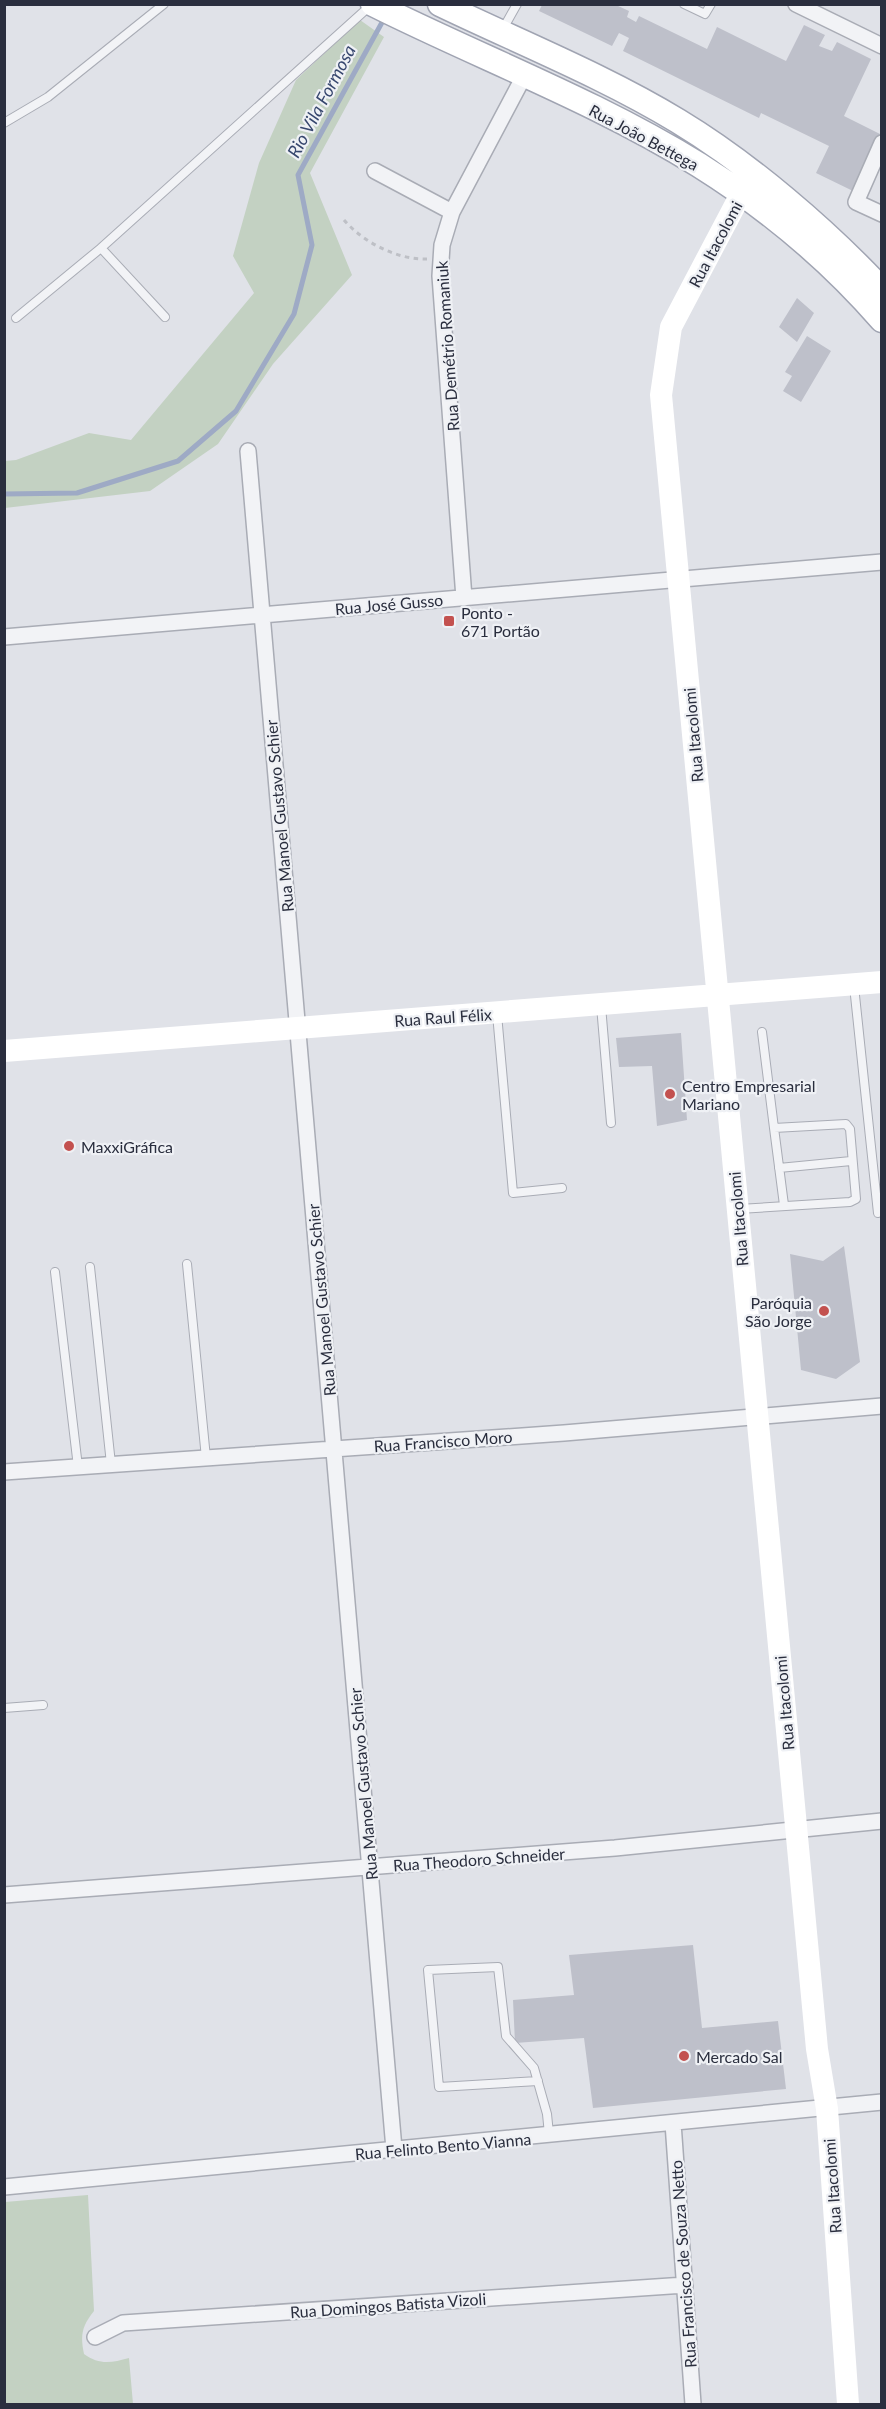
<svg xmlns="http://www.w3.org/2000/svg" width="886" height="2409" font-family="Lato,sans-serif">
  <rect width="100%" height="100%" fill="#e0e2e8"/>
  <!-- green -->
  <path fill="#c3d1c2" d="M360,20L384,37L310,173L352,275L273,364L218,444L150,491L5,508V461L16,460L89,433L131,440L254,293L233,256L259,163L296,80Z
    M88,2195L94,2311C82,2326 80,2335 84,2354C99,2365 111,2363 129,2358L133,2404H5V2202Z"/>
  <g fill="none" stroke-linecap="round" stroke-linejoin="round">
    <!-- stream -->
    <path stroke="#9eaac5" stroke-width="5" d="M4,494L77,493L178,461L236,411L294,314L312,245L298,175L385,17"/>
  </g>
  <!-- building -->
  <path fill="#bec0ca" d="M542,5H616L629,11L627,17L636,22L639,16L707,49L717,27L786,61L804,25L825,35L819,46L832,51L837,42L871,59L844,116L880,134L853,191L816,173L829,146L761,113L759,118L623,51L629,38L619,33L612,46L539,11Z
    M797,298L814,313L797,342L779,327Z
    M807,336L831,351L801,402L783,391L792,376L785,372Z
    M681,1033L687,1120L657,1126L652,1066L619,1067L616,1038Z
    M844,1246L860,1362L836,1379L801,1370L790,1254L823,1261Z
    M693,1945L702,2028L778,2021L786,2089L593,2108L584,2038L515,2043L513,2000L574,1995L569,1955Z"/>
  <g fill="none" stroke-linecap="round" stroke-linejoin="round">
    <defs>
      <path id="lane" d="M684,4L705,14L711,4
        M503,29L517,4
        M4,123L48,97L164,4
        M101,248L165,317
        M16,318L101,248L371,5
        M854,986L878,1213
        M601,1006L611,1123
        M497,1014L513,1193L562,1188
        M762,1032L774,1128
        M779,1168L851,1161
        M739,1209L850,1202L856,1199L850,1129L846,1124L774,1128L784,1205
        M187,1264L206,1458
        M90,1267L111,1464
        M55,1272L78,1467
        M4,1708L43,1705
        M538,2081L439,2087L428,1970L498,1967L506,2036L534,2068L547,2114L549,2134"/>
      <path id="street" d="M796,4L882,46
        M882,143L856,202L882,214
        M375,171L452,212
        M248,451L394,2149
        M464,598L440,276L442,245L452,212L524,76
        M4,637L882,562
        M4,1472L564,1433L882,1406
        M4,1895L615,1848L882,1821
        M673,2123L693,2404
        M4,2187L882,2102
        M95,2337L123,2323L685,2285"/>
      <path id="primary" d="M373,4C481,58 596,101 699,165C766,207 830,260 882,320
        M440,4C519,42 604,76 678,121C749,164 825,229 882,290"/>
    </defs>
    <!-- lane casing -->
    <use href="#lane" stroke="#a9acb5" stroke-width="10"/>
    <!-- street casing -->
    <use href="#street" stroke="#a9acb5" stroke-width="18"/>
    <!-- primary casing -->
    <use href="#primary" stroke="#a0a4b2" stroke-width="27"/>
    <!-- path -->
    <path stroke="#bec0c6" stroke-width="3" stroke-dasharray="4.5 4.5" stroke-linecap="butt" d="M344,220C363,242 397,260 427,259"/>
    <!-- lane -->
    <use href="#lane" stroke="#f2f3f6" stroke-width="8"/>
    <!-- street -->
    <use href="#street" stroke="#f2f3f6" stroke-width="15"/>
    <!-- secondary -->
    <path stroke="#fff" stroke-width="22" d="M741,194L671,327L661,395L817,2049L827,2109L848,2404
      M4,1051L882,982"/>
    <!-- primary -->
    <use href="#primary" stroke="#fff" stroke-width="24"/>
  </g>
  <!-- markers -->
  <g fill="#c3514f" stroke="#eff1f5" stroke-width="2">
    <rect x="443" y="615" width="12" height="12" rx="3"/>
    <circle cx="670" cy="1094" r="6"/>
    <circle cx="69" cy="1146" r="6"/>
    <circle cx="824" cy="1311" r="6"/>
    <circle cx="684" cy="2056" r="6"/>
  </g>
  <g text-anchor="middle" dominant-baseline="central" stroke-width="4.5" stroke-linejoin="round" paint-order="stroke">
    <!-- street labels -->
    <g font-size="16" fill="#2a2e3e" stroke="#eff1f5">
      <text transform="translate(644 137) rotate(28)">Rua João Bettega</text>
      <text transform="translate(715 244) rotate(-62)">Rua Itacolomi</text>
      <text transform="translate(447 346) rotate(-94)">Rua Demétrio Romaniuk</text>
      <text transform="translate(389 604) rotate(-5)">Rua José Gusso</text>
      <text transform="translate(693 735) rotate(-95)">Rua Itacolomi</text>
      <text transform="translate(279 816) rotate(-95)">Rua Manoel Gustavo Schier</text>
      <text transform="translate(443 1017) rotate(-4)">Rua Raul Félix</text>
      <text transform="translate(738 1219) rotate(-95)">Rua Itacolomi</text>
      <text transform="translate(321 1300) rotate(-95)">Rua Manoel Gustavo Schier</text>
      <text transform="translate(443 1441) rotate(-4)">Rua Francisco Moro</text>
      <text transform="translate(784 1703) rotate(-95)">Rua Itacolomi</text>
      <text transform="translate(363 1784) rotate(-95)">Rua Manoel Gustavo Schier</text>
      <text transform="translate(479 1859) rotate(-4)">Rua Theodoro Schneider</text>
      <text transform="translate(443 2146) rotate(-5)">Rua Felinto Bento Vianna</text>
      <text transform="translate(832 2186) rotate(-94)">Rua Itacolomi</text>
      <text transform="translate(683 2264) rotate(-94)">Rua Francisco de Souza Netto</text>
      <text transform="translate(388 2305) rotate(-4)">Rua Domingos Batista Vizoli</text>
    </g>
    <!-- poi labels -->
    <g font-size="16" fill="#2a2e3e" stroke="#eff1f5" text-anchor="start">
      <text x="461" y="612">Ponto -<tspan x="461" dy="18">671 Portão</tspan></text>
      <text x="682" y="1085">Centro Empresarial<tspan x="682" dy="18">Mariano</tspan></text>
      <text x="81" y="1146">MaxxiGráfica</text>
      <text x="812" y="1302" text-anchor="end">Paróquia<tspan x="812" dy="18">São Jorge</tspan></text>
      <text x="696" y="2056">Mercado Sal</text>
    </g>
    <!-- water labels -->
    <g font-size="18" font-style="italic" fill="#37476e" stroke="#eff1f5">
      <text transform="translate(321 101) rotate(-62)">Rio Vila Formosa</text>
    </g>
  </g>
  <!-- border -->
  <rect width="886" height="2409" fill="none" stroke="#2a2e3e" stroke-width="12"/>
</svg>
